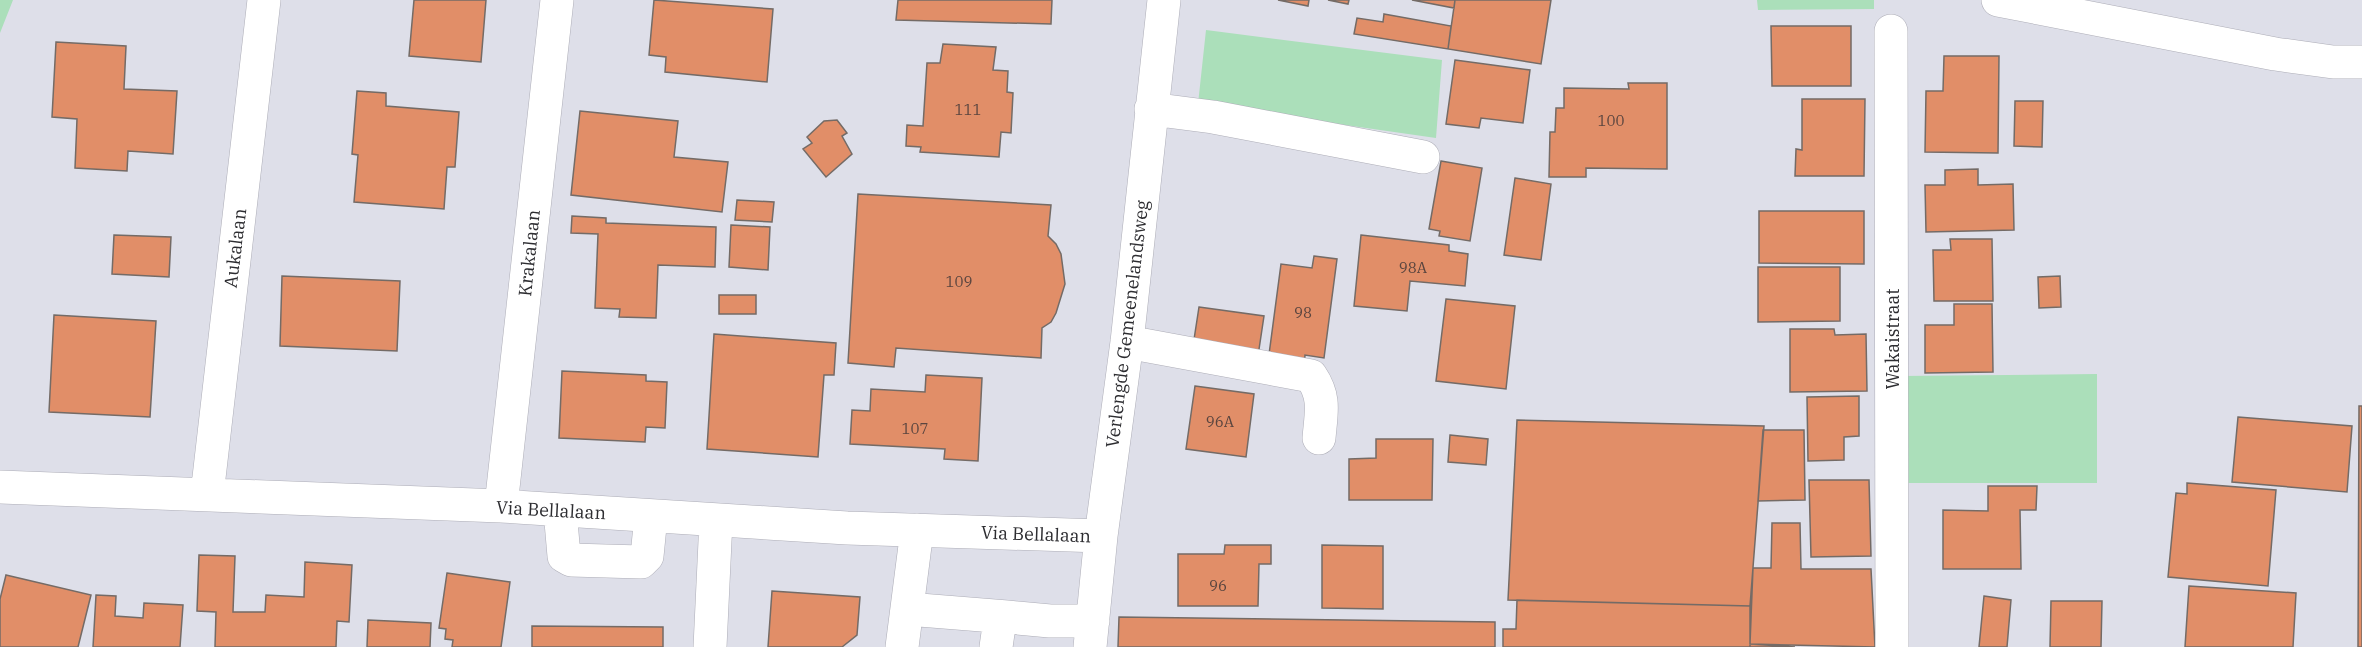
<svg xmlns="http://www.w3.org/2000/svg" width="2362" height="647" font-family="'IBM Plex Serif',serif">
  <rect width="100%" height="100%" fill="#dedfe9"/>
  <!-- green -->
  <path fill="#abdfba" d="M0,0H13L0,33Z
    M1757,0H1874V9L1758,10Z
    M1206,30L1442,60L1436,138L1198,104Z
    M2097,374V483H1901V376Z"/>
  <!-- building -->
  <path fill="#e18e68" stroke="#746b66" stroke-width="1.5" d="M414,0H486L481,62L409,56Z
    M654,0L773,9L767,82L665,72L666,57L649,55Z
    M898,0H1052L1051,24L896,20Z
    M1278,0H1309L1308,6Z
    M1328,0H1349L1348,4Z
    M1412,0H1455L1454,8Z
    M1455,0H1551L1541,64L1448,49Z
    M1384,14L1451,26L1448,49L1354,34L1357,18L1383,22Z
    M1771,26H1851V86H1772Z
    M56,42L126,46L124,89L177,91L173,154L128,151L127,171L75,168L77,119L52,117Z
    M943,44L996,47L993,70L1008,71L1007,92L1013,93L1011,133L1001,132L999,157L920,152L921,147L906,146L907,125L923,126L927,63H940Z
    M1944,56H1999L1998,153L1925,152L1926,91H1943Z
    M1455,60L1530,70L1523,123L1481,118L1479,128L1446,124Z
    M1628,83H1667V169L1586,168V177H1549L1550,132H1555L1556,108H1564V88L1629,89Z
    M357,91L386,93V106L459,112L455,167H447L444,209L354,202L358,155L352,154Z
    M1802,99H1865L1864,176H1795L1796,149L1802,150Z
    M2015,101H2043L2042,147L2014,146Z
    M580,111L678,121L674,157L728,162L722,212L571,195Z
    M837,120L847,133L842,136L852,154L826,177L803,149L812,143L807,137L824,121Z
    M1441,161L1482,168L1470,241L1439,236L1440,231L1429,229Z
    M1978,169V185L2013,184L2014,230L1926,232L1925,185H1945V170Z
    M1515,178L1551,184L1541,260L1504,255Z
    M858,194L1051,205L1048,236L1056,244L1061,254L1065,284L1056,313L1051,322L1042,328L1041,358L896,348L894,367L848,363Z
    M737,200L774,202L772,222L735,220Z
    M1759,211H1864V264L1759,263Z
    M572,216L606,218V223L716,227L715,267L658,265L656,318L619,317L620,309L595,308L598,234L571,233Z
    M731,225L770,227L768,270L729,267Z
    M114,235L171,237L169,277L112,274Z
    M1361,235L1449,245V251L1468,254L1465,286L1410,281L1407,311L1354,306Z
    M1950,239H1992L1993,301H1934L1933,250H1951Z
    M1314,256L1337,259L1324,358L1305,355L1304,368L1268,362L1281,264L1312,268Z
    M1758,267H1840V321L1758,322Z
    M282,276L400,281L397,351L280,346Z
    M2060,276L2061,307L2039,308L2038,277Z
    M719,295H756V314H719Z
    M1446,299L1515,306L1506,389L1436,381Z
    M1954,304H1992L1993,372L1925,373V325H1954Z
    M1199,307L1264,316L1258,356L1193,346Z
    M54,315L156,321L150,417L49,412Z
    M1790,329H1834L1835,335L1866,334L1867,391L1790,392Z
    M714,334L836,343L834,375H824L818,457L707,449Z
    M562,371L646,375V381L667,382L665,428L646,427L645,442L559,438Z
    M926,375L982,378L978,461L944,459L945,449L850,444L852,410L870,411L871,389L925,392Z
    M1195,386L1254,394L1246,457L1186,449Z
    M1859,396V436L1844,437V460L1808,461L1807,397Z
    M2359,406H2362V647H2358Z
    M2238,417L2352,426L2347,492L2232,482Z
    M1517,420L1764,426L1750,606L1508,600Z
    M1763,430H1804L1805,500L1758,501Z
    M1450,435L1488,439L1486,465L1448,462Z
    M1376,439H1433L1432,500H1349V459L1376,458Z
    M1809,480H1869L1871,556L1811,557Z
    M2187,483L2276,490L2268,586L2168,577L2176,493L2187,494Z
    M1988,486H2037L2036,510H2020L2021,569H1943V510L1988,511Z
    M1772,523H1800L1801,569H1871L1875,647L1750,644L1753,568H1771Z
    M1225,545H1271V564H1259L1258,606H1178V554H1224Z
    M1322,545L1383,546V609L1322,608Z
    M199,555L235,556L233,612H265L266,595L304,597L305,562L352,565L349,622L337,621L336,647H215L216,612L197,611Z
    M447,573L510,582L501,647H452L453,640L445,639L446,629L439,628Z
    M6,575L91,595L78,647H0V599Z
    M2189,586L2296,593L2293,647H2185Z
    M772,591L860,597L857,635L842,647H768Z
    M96,595L116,596L115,616L143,618L144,603L183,605L180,647H93Z
    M1984,596L2011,600L2007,647H1979Z
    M1517,600L1750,606V647H1503V629H1516Z
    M2051,601H2102L2101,647H2050Z
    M1119,617L1495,622V647H1118Z
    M368,620L431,623L430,647H367Z
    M532,626L663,627V647H532Z
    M1750,644L1795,647H1750Z"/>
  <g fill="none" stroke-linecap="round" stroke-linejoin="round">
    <defs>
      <path id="minor" d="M1998,0L2275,54L2333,62H2362
        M1891,31L1892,647
        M1151,109L1213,117L1423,157
        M1127,342L1311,376C1326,398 1321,413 1319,438
        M0,487L501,506L847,528L1101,536
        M207,495L264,0
        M501,506L557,0
        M560,510L564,556L571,560L641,562L647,556L651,516
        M907,609L1007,617
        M710,647L716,520
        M902,647L917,530
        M996,647L999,626L1007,617L1050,621H1093
        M1090,647L1101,536L1127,342L1164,0"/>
    </defs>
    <!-- minor casing -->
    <use href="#minor" stroke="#adadb7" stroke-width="34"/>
    <!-- minor -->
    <use href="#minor" stroke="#fff" stroke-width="33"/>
  </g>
  <g text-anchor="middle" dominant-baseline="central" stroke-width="4.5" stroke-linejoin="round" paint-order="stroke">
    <!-- number labels -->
    <g font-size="15" fill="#5a453f">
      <text x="968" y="109">111</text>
      <text x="1611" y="120">100</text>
      <text x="1413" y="267">98A</text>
      <text x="959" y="281">109</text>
      <text x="1303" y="312">98</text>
      <text x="1220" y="421">96A</text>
      <text x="915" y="428">107</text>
      <text x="1218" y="585">96</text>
    </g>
    <!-- street labels -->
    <g font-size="18" fill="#2d2d31" stroke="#fff">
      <text transform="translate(235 248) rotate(-83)">Aukalaan</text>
      <text transform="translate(529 253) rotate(-84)">Krakalaan</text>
      <text transform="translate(1127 324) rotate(-83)">Verlengde Gemeenelandsweg</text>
      <text transform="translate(1892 339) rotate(-90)">Wakaistraat</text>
      <text transform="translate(551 510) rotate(3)">Via Bellalaan</text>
      <text transform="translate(1036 534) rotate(2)">Via Bellalaan</text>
    </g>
  </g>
</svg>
